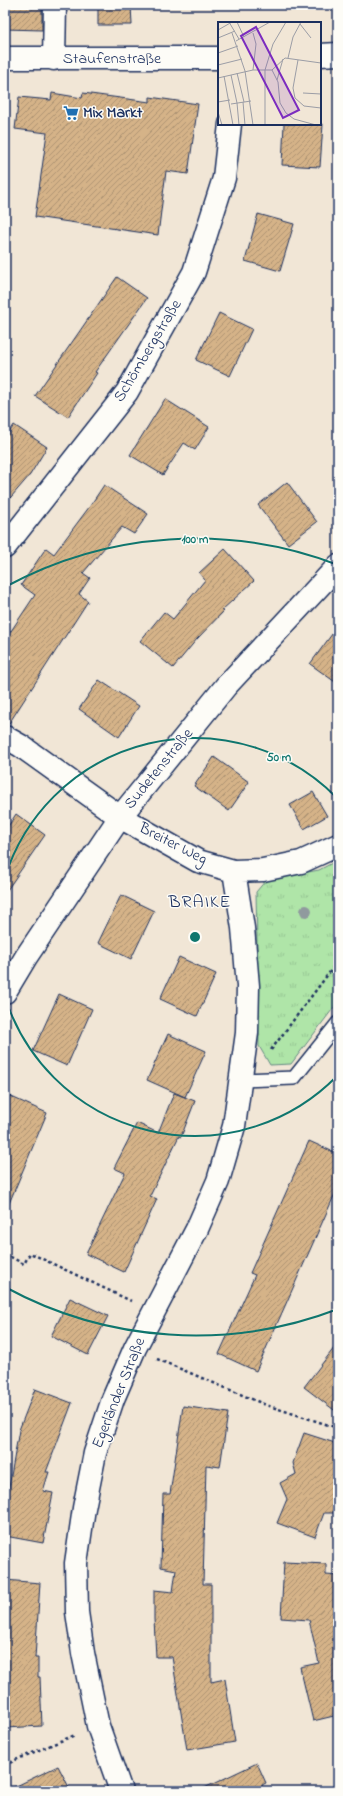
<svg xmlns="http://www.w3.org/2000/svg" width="343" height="1796" font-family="'Indie Flower',sans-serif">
  <defs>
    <pattern id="grass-tufts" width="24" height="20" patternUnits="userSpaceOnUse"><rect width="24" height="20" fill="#afe5a8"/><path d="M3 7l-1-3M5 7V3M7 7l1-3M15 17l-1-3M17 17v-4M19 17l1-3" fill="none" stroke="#96c593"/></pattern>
    <pattern id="building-hatch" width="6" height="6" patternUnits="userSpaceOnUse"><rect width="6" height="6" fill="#d5b388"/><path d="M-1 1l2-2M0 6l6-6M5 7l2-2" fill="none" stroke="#ac9272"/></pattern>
  </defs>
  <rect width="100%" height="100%" fill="#f1e6d6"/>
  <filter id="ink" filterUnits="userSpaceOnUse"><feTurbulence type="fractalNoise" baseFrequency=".025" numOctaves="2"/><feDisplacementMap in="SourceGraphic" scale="8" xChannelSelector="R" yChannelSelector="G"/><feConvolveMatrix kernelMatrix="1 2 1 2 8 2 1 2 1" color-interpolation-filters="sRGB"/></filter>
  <g filter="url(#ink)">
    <!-- grass -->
    <path fill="url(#grass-tufts)" stroke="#658a83" d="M338,860V1002L291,1064L270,1065L259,1046L256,892L266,880L319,870Z"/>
    <!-- building -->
    <path fill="url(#building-hatch)" stroke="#1b2f5e" d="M5,5H42V30L5,29Z
      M98,5H131L132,25H98Z
      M52,93L82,98L83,93L150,102V97L198,104L188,174L166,171L158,235L35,217L47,133L15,129L19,97L51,100Z
      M284,124H323L320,167L282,165Z
      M258,214L294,224L280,271L245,261Z
      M117,277L147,298L95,372L97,373L68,417L35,396Z
      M219,313L252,329L230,376L196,360Z
      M165,399L209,427L195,450L184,443L163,475L130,455Z
      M14,425L47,447L30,475L5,504V439Z
      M287,482L317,522L288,544L258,505Z
      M104,485L148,514L134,534L122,527L83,573L90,578L79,594L88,601L8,725H5V640L35,595L21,585L46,548L54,554L90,506Z
      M225,549L254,581L222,610L224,611L197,639L173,668L140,641L164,612L173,619L205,580L199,573Z
      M338,626V684L310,664Z
      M99,680L139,706L119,737L79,709Z
      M214,757L249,782L229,811L194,786Z
      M313,792L327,816L304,829L290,805Z
      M16,814L45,835L5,893V831Z
      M121,895L154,911L131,959L98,943Z
      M179,957L216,974L197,1016L160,999Z
      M59,994L92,1009L67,1066L33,1051Z
      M168,1034L206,1051L185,1097L147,1080Z
      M174,1093L195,1101L181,1137L179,1136L150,1196L157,1199L124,1272L86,1254L125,1173L114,1168L137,1123L158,1133Z
      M5,1094L47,1113L5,1213Z
      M309,1141L338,1154V1187L256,1371L219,1354L255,1275L250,1273Z
      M70,1298L108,1316L88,1355L51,1336Z
      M338,1343V1413L304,1387Z
      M35,1389L72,1403L46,1472H49L43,1491L53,1493L43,1543L5,1536V1510L19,1430Z
      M183,1406L228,1413L220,1467L206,1465L203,1584H211V1682L225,1679L235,1742L187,1750L172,1657H156L154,1619V1590L173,1592L176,1570L161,1567L163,1494H170Z
      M304,1433L338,1444V1513H324L315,1537L277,1523L287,1499L280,1483L296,1474L293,1463Z
      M284,1562L326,1564V1575L338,1576V1715L313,1721L300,1667L319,1663L309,1620L281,1618Z
      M5,1580L40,1583L35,1658H38V1677H40L42,1726L5,1728Z
      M257,1763L266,1783L262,1785L265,1791H198Z
      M58,1766L71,1791H6Z"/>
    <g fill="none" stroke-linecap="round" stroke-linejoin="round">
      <defs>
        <path id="service" d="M242,1080L294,1078L338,1023"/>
        <path id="minor" d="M320,55L338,54
          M5,58H219
          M54,59L55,5
          M5,547L127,392L194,272L224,178L230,124
          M5,737L21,746L120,817L198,861L234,871L263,870L301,862L338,845
          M5,992L26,957L120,817L226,686L338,566
          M121,1791L98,1726L83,1653L77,1612L76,1563L84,1508L95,1453L113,1399L135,1348L197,1229L218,1181L234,1126L247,1033L248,986L243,928L234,871"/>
      </defs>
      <!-- service casing -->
      <use href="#service" stroke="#1b2f5e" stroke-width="16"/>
      <!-- minor casing -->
      <use href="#minor" stroke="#1b2f5e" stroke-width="25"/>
      <!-- path -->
      <path stroke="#1b2f5e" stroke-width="2.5" stroke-dasharray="3 3" stroke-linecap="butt" d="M271,1050L338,961
        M5,1254L24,1264L30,1253L131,1301
        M157,1359L266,1405L338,1428
        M5,1766L13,1761L75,1735"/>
      <!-- service -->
      <use href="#service" stroke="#fdfcf7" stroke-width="13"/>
      <!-- minor -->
      <use href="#minor" stroke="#fdfcf7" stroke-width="22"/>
    </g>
    <!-- trees -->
    <circle fill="#909a9e" cx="306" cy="911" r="6"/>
  </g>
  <!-- distance rings -->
  <g fill="none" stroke="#0f766e" stroke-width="2">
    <path d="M337 1076A199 199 0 0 1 5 997M5 877A199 199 0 0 1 337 798"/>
    <path d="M338 1309A398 398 0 0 1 5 1287M5 587A398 398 0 0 1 338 565"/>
  </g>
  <!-- icons -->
  <defs>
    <symbol id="supermarket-bare" viewBox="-9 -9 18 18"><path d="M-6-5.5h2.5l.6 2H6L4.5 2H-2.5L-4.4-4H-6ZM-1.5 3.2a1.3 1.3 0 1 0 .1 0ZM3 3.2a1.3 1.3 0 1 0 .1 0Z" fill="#1f6fb2" stroke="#fdfcf7" stroke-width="2.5" paint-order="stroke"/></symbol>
  </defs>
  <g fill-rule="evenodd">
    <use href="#supermarket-bare" x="60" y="102" width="22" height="22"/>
  </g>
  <g text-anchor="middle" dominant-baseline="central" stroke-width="3" stroke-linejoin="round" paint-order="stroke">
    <!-- street labels -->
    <g font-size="16" fill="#1b2f5e" stroke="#fdfcf7">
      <text x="112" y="59">Staufenstraße</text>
      <text transform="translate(148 351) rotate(-59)">Schömbergstraße</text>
      <text transform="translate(159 769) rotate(-51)">Sudetenstraße</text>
      <text transform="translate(173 844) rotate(27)">Breiter Weg</text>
      <text transform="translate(119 1393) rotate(-68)">Egerländer Straße</text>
    </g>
    <!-- poi labels -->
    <g font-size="16" font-weight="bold" fill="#1b2f5e" stroke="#fdfcf7" text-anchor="start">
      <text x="83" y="113">Mix Markt</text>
    </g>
    <!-- quarter labels -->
    <g font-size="18" letter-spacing="1" fill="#1b2f5e" stroke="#fdfcf7">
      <text x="200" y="903">BRAIKE</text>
    </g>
  </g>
  <!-- overview -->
  <g transform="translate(218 22)">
    <rect width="103" height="103" fill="#f1e6d6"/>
    <path fill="none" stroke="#9b9da6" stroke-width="1" d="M11,0L21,17M19,0L26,15M82,2L93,16M0,8L14,0M14,11L27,49L35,103M0,16L17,9M18,19L52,0M0,31L20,24M70,36L75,15L83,0M80,38L75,66L77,76L86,84L103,86M0,43L24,37M35,48L38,22L35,11M54,48L60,60L62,81L68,91L76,97L98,103M19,51L26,80M13,53L19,81M6,54L15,103M0,56L35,48H54L67,36L103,41M59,58L65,37M85,71L103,72M0,80L12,78M25,80L27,103M19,81L21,103M13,82L33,79M0,90L4,103M47,103V48L55,22L68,0"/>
    <path fill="#7b2cbf" fill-opacity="0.15" stroke="#7b2cbf" stroke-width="2" d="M38,5L81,88L65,96L23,14Z"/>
    <rect width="103" height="103" fill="none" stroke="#1b2f5e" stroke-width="2"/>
  </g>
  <circle cx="195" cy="937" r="6" fill="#0f766e" stroke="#fdfcf7" stroke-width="2"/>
  <g font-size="12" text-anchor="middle" font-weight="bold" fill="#0f766e" stroke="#fdfcf7" stroke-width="3" stroke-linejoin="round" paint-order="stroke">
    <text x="195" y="543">100 m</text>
    <text x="279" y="761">50 m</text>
  </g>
  <!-- margin -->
  <rect width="343" height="1796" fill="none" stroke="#fdfcf7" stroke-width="20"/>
  <rect x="10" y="10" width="323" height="1776" fill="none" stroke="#1b2f5e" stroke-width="1.5" filter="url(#ink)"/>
</svg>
